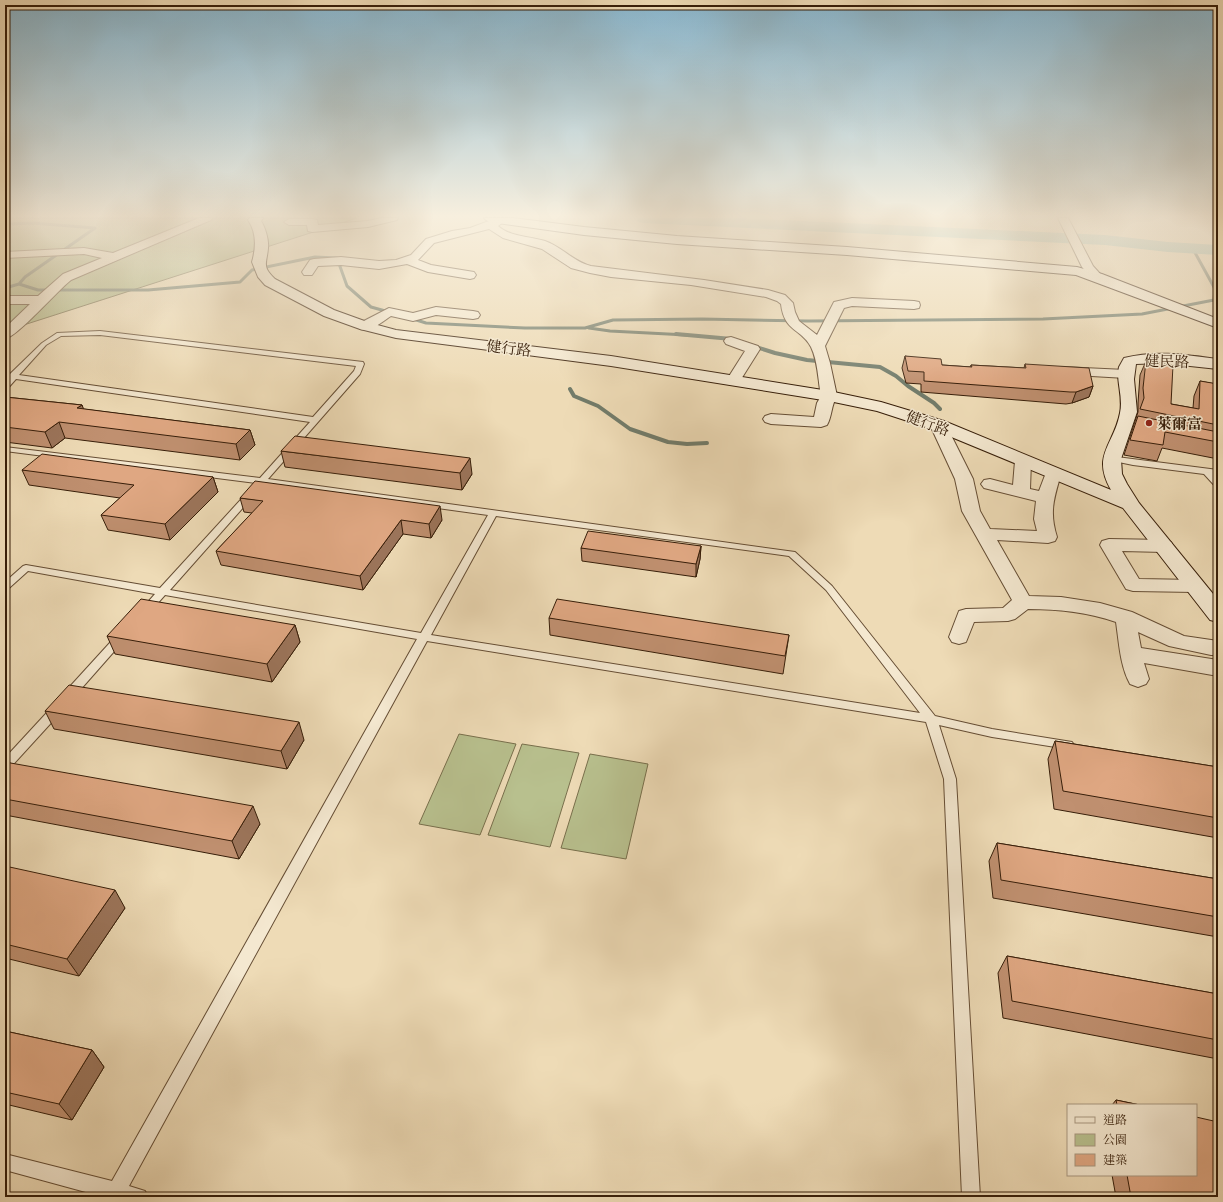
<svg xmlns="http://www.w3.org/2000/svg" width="1223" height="1202" font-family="'EB Garamond','Noto Serif TC',serif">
  <rect width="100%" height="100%" fill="#eedbb6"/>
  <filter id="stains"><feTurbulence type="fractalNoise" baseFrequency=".005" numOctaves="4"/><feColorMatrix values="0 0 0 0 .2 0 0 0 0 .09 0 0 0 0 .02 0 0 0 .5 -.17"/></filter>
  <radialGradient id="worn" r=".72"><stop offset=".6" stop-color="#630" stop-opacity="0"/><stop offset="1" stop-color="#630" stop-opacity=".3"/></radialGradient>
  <!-- green -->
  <path fill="#b8c08e" stroke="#786f4c" d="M5,218H357L5,331Z
    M459,734L516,744L480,835L419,824Z
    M522,744L579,753L550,847L488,835Z
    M590,754L648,764L626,859L561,848Z"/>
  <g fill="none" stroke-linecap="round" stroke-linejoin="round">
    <!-- stream-far1 -->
    <path stroke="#727c6b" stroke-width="3" d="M5,224L33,223L95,228L25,277L19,284L38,290H148L240,282L252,270L315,257L337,258L347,286L371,307L389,312
      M5,288L19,284
      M410,318L426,323L525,328H585L613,320L702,319L808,321L1043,319L1142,314L1214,300L1215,289L1193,249
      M589,328L610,331L687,335"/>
    <!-- stream -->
    <path stroke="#727c6b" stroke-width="4" d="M676,334L732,339
      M753,346L775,353L807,360L880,367L896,376L908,386L934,403L940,409
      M570,389L574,396L598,406L630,429L668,442L687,444L707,443"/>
    <!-- river -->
    <path fill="#99bbac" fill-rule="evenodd" d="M636,218H740L1105,235L1168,242L1218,245V255L1168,252L1105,245L644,223L638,222Z"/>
    <defs>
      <path id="lane" d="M100,331L363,362L364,364L360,374L268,479L795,552L832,586L935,716L992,729L1072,742L1074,745L1072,748L1068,749L992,737L939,725L956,779L980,1197H962L944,779L926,722L427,641L129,1186L145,1191L148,1197H104L5,1170V1154L112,1181L417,639L165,595L149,613L145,614L140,611L155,594L28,571L8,589L5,590V582L23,566L26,565L160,588L256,483L5,451V447L260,478L310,422L16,379L8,388H5V382L10,374L42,343L57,333ZM100,335L356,366L354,371L313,417L19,375L46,345L61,336ZM264,484L488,515L421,633L170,590ZM496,516L789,556L826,590L920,713L431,635Z
        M1109,456L1218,470V476L1215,475L1218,479V487L1215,486L1204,474L1133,465L1109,460L1108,458Z
        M121,633L125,635L126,637L125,639L73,698H65L63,695L65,692L117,635Z
        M57,705L61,706L63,709L61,712L9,769L5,771V758L53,706Z"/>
      <path id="street" d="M199,218H212L211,220L71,280C57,291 18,336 5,339V328L30,304H5V296H38L63,274L102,258L84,254L5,258V252L84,248L113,253Z
        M381,218H398L397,220L368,227L312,232L308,231L307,225H289L284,222L289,219H313L317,220L318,225L368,221Z
        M497,218H505L506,220L498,226C510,237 529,236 545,241C562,247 574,262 591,266L704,280L768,290L785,295L793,303L795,312L799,321L817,335L834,302L852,298L914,301L919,302L920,305L919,308L914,309L852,306L844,308L825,346L830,363L837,396C831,405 832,417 827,425L821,427L771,424L765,422L763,419L765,416L771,414L814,417L817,403L821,396C818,380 818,361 811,347C801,328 784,332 781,304L777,301L766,297L691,285L611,277L590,273L571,268L542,249L503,238L489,229L434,243L418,260L431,265L474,272L476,275L474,278L470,279L428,272L407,264L379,269L341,265L318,266L312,275H304L302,272L310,260L314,259L341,257L379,261L396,260L411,255L426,239L452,231L470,228Z
        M1058,218H1068L1093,266L1103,277L1101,280H1093L1082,267Z
        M436,307L473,311L478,312L480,315L478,318L473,319L436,315L413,321L391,316C382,322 371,332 360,329L358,326L360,323L389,308L413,313Z
        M731,337L758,346L760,349L738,384L733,385L728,384L726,381L745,351L726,344L724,341L726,338Z
        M1062,367L1126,370L1131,371L1133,374L1131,377L1126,378L1057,374L1055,371L1057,368Z
        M938,420L944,422L946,425L973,479L980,511L990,529L1037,531L1034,519L1036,501L984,488L981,484L984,480L990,479L1013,485L1015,461L1017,457L1023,456L1029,457L1031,461L1030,489L1039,491L1047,470L1053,469L1059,470L1061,474C1054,498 1049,512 1057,537L1055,541L1048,543L997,540L1029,596L1061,597L1100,603L1132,612L1184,636L1218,641V655H1211L1169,646L1138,632L1141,648L1218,660V676L1144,663L1149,679L1146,684L1138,687L1130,684C1120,666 1119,642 1116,622C1087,612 1058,609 1028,609L1015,619L1008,621L974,622L966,642L959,644L952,642L949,637L959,611L966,609L1003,608L1012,600L962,511L955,479L930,425L932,422Z
        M1109,539L1164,540L1171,542L1173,546L1171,550L1164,552L1122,551L1139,579L1195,580L1202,582L1205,586L1202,590L1195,592L1133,591L1126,589L1100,545L1102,541Z"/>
      <path id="secondary" d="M250,218H263L261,221C265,227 269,240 268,248C267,263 261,266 275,279L334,310L370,323L396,330L611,356L829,391L881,402L944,421L1111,490C1091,455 1114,445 1120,413C1123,400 1118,386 1118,373L1119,367L1124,358C1156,350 1187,355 1218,359V369L1162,363L1136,364L1134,379L1137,412L1121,459L1122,474L1127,484L1139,503L1218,600V622L1210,620L1123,508L932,429L877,411L829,401L611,366L396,338L360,329L324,316L265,285L258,277L252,262C256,248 257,233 248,220Z
        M484,218H513L584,227L677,236L847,247L1077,267L1102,274L1218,319V328L1076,275L847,255L677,244L584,235L490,222L486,220Z"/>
    </defs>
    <!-- lane casing -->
    <use href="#lane" stroke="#654d34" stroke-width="2"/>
    <!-- street casing -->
    <use href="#street" stroke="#654d34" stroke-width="2"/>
    <!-- secondary casing -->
    <use href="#secondary" stroke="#371e09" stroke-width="2"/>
    <!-- lane -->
    <use href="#lane" fill="#f4e8d0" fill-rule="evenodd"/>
    <!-- street -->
    <use href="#street" fill="#f4e8d0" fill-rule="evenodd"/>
    <!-- secondary -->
    <use href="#secondary" fill="#f4e8d0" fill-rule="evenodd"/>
  </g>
  <!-- wall -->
  <path fill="#c09070" stroke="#371e09" d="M905,356L942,365L970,367L971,365L1024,368L1025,364L1093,386L1089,397L1072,403L1066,404L921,392V384L906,383L902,368Z
    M1146,361L1171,404L1193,408L1194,396L1200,381L1215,384V374L1218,367V459L1162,448L1157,461L1124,455L1138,412V403L1140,375Z
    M5,397L82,405L83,409L250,430L255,445L240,460L65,438L52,448L5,442Z
    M281,451L472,474L462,490L285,467Z
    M22,470L213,477L218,492L170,540L108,530L101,515L120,498L29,485Z
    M240,498L442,520L431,538L403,534L363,590L221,565L216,551L252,513L244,512Z
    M701,546L700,559L696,577L582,561L581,548Z
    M549,618L789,635L783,674L550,635Z
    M295,625L300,642L272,682L115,654L107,636Z
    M45,711L304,740L287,769L54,729Z
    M1055,741L1218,767V838L1054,809L1048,759Z
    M5,762L260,824L239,859L5,815Z
    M997,843L1218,879V937L993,898L989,861Z
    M5,866L125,908L79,976L5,958Z
    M1007,956L1218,994V1059L1003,1018L998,973Z
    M5,1031L92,1050L104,1067L72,1120L5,1104Z
    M1116,1100L1140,1105H1112Z
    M1112,1175H1196L1218,1197H1116Z"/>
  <!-- shaded-wall -->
  <path fill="#9c755b" stroke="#371e09" d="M1093,386L1089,397L1072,403L1076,392Z
    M82,405L88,420L77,408Z
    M59,422L65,438L52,448L45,432Z
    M250,430L255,445L240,460L236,444Z
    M470,458L472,474L462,490L460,473Z
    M213,477L218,492L170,540L165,524Z
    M440,506L442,520L431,538L429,524Z
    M401,520L403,534L363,590L360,576Z
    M701,546L700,559L696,577V564Z
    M295,625L300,642L272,682L267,664Z
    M299,722L304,740L287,769L281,751Z
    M253,806L260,824L239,859L232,841Z
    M115,890L125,908L79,976L67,959Z
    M92,1050L104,1067L72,1120L59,1104Z"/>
  <!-- building -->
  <path fill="#dfa782" stroke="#371e09" d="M905,356L941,359L942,365L972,367L971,365L1026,368L1025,364L1089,368L1093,386L1076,392H1070L924,381V372L908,371Z
    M1146,361L1173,365L1171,404L1199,409L1200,381L1218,384V425L1140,409L1144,398L1143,388Z
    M5,397L82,405L77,408L250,430L236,444L59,422L45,432L5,427Z
    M1138,416L1218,432V442L1165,432L1163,445L1130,440Z
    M295,436L470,458L460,473L281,451Z
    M42,454L213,477L165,524L101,515L134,485L22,470Z
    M255,481L440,506L429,524L401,520L360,576L216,551L263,501L240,498Z
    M588,531L701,546L696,564L581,548Z
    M141,599L295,625L267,664L107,636Z
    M557,599L789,635L785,656L549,618Z
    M69,685L299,722L281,751L45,711Z
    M1055,741L1218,767V818L1063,791Z
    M5,762L253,806L232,841L5,799Z
    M997,843L1218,879V917L1001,880Z
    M5,866L115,890L67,959L5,944Z
    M1007,956L1218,994V1040L1012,1001Z
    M5,1031L92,1050L59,1104L5,1092Z
    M1116,1100L1140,1105H1117Z
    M1196,1117L1218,1122V1197H1131L1127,1175H1196Z"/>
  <!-- sky -->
  <linearGradient id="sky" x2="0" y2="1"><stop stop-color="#88b7d0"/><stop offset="0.56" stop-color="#f7efde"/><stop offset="1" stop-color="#f7efde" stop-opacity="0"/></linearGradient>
  <rect width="1223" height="386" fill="url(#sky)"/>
  <!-- markers -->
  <circle fill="#8f2418" stroke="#f4e8d0" stroke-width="1.5" cx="1149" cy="423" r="4"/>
  <g text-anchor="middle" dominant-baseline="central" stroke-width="3" stroke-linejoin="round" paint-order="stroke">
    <!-- far-street labels -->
    <g font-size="15" fill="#371e09" stroke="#f4e8d0">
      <text transform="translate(509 348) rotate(7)">健行路</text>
      <text transform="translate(1167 361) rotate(2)">健民路</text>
      <text transform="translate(928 423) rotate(20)">健行路</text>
    </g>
    <!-- far-poi labels -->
    <g font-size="15" font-weight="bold" fill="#371e09" stroke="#f4e8d0" text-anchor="start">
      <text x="1157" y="423">萊爾富</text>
    </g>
  </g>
  <!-- margin -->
  <rect width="1223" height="1202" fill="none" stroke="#eedbb6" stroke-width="20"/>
  <rect x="6" y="6" width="1211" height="1190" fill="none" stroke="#371e09" stroke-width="2"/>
  <rect x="10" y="10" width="1203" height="1182" fill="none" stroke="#371e09"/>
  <!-- legend -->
  <rect x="1067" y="1104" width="130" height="72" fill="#f4e8d0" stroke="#a89780"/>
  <rect x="1075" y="1117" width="20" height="6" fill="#f4e8d0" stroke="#a89780"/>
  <text x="1103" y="1124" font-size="12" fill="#371e09">道路</text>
  <rect x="1075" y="1134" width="20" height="12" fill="#b8c08e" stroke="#a89780"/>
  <text x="1103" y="1144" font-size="12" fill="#371e09">公園</text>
  <rect x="1075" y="1154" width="20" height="12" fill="#dfa782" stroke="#a89780"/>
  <text x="1103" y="1164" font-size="12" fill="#371e09">建築</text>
  <rect width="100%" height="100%" filter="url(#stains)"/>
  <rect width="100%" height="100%" fill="url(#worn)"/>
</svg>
